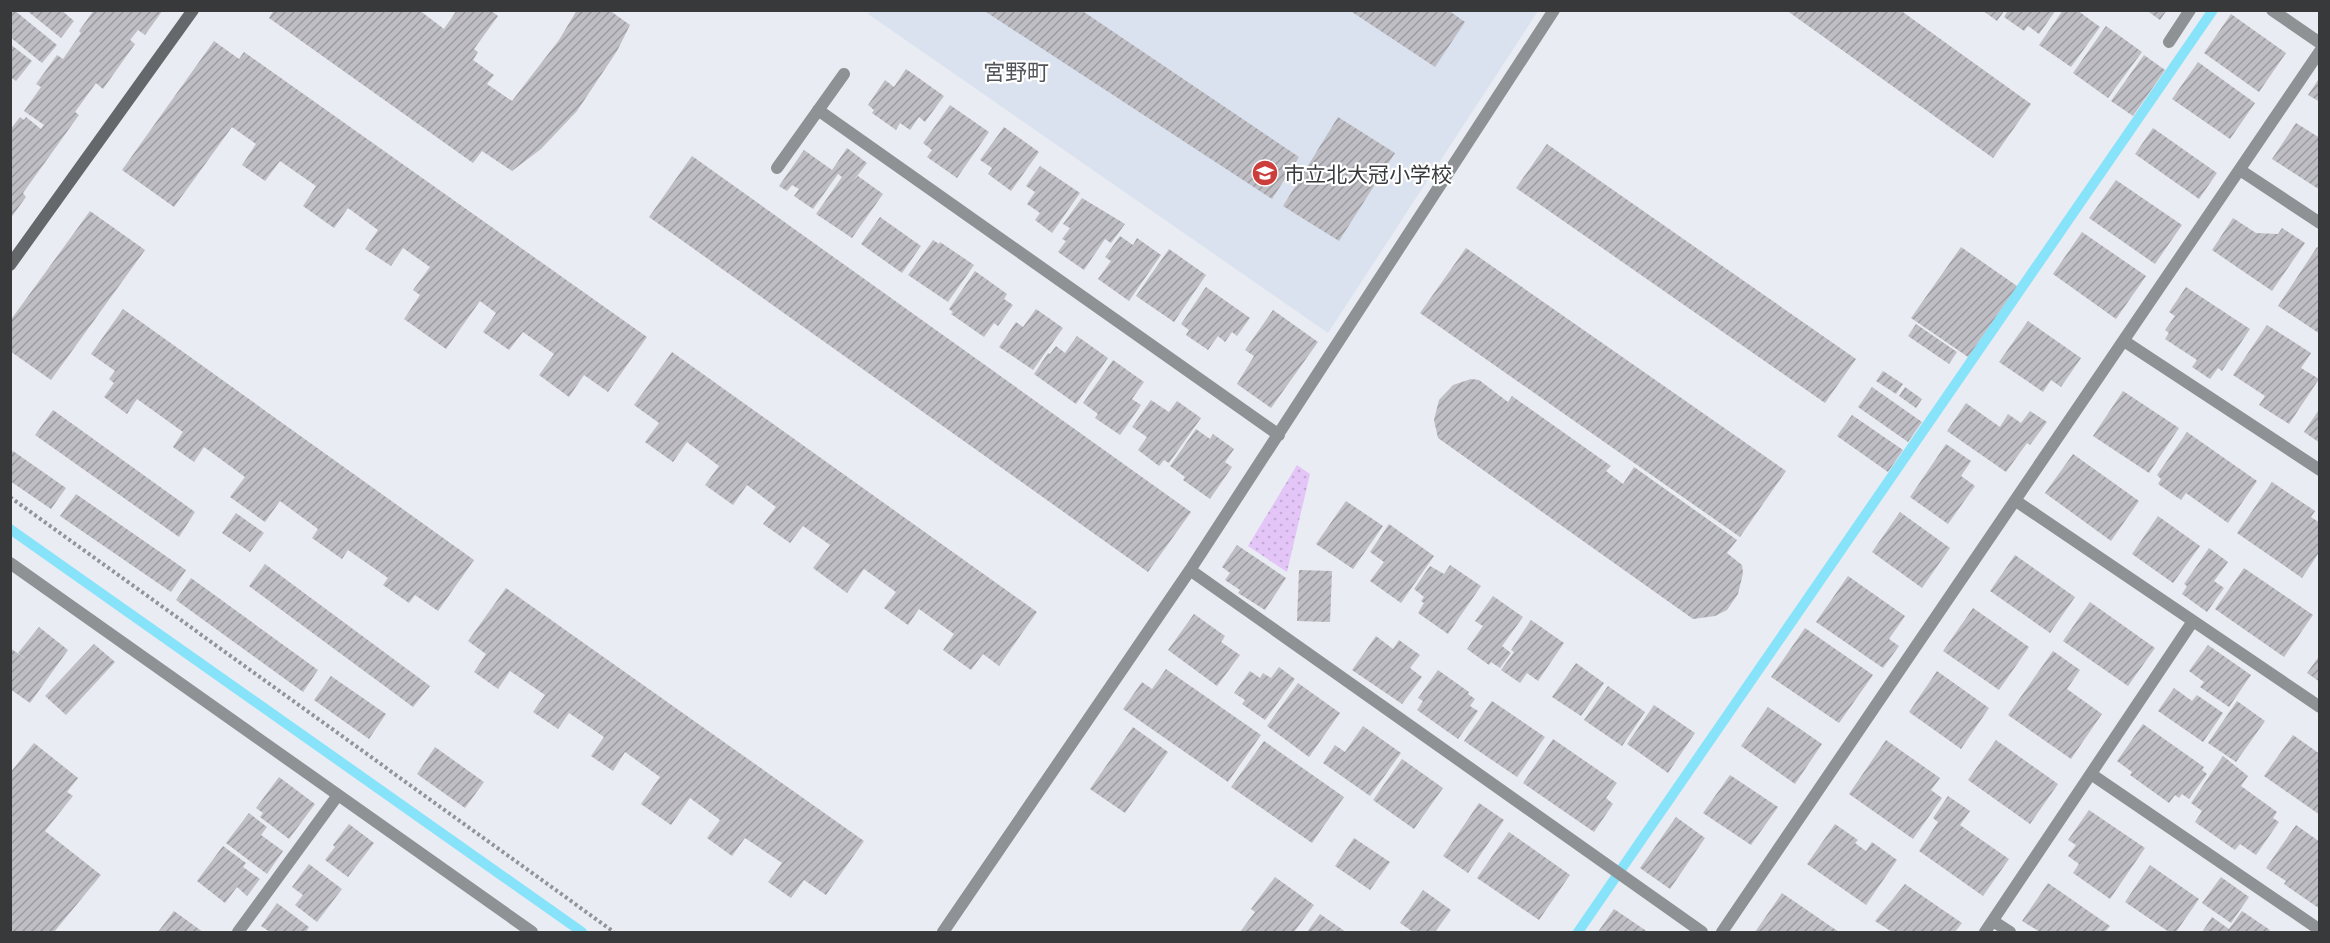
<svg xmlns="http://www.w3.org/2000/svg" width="2330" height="943" font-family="Lato,'Noto Sans JP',sans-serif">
  <defs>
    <pattern id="green-dots" width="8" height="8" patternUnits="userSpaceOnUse" patternTransform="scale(1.5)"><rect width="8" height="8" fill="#e4c5f7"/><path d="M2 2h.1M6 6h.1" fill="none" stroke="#c4aad5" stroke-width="1.8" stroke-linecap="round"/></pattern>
    <pattern id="building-hatch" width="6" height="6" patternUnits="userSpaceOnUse" patternTransform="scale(1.5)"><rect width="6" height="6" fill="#bebec4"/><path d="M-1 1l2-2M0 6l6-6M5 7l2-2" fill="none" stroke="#9b9ba0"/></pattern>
  </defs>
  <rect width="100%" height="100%" fill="#e9ecf2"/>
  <!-- built -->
  <path fill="#dbe2ef" d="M871,10L1538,11L1328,333L868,14Z"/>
  <!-- green -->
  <path fill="url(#green-dots)" d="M1297,465L1310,474L1287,572L1248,546Z"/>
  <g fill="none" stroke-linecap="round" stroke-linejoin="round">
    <!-- stream -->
    <path stroke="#86e3fa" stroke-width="10" d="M10,529L582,932
      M1578,932L2213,10"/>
  </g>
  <!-- building -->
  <path fill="url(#building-hatch)" d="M14,10L57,45L42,63L10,37V14Z
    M26,10H61L74,21L61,38Z
    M94,10H163L145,35L138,30L130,40L135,44L103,89L96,83L75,112L79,115L23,193L26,197L10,219V130L20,117L24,120L26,117L41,129L44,125L24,111L41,87L36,84L57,55L63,59L81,33L79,31Z
    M274,10H419L444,29L457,10H490L498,16L474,49L478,52L473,60L494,75L487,84L512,101L559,40L577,10H609L630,25L617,51L577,111L541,149L512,171L482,151L473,163L269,18Z
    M983,10H1081L1299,157L1272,199Z
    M1349,10H1448L1465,22L1435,67Z
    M1786,10H1900L2031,104L1993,158Z
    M1982,10H2005L1997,21Z
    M2008,10H2056L2039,34L2028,26L2024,31L2004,17Z
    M2063,10H2077L2100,27L2071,67L2039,45Z
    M2146,10H2167L2160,20Z
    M2231,14L2286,53L2259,92L2204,53Z
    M2106,26L2142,52L2108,98L2073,73Z
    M214,41L239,59L244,52L647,337L608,392L584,375L569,397L539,375L554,354L523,332L509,350L483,332L496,313L480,301L446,349L404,319L420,295L413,290L430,267L403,248L391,266L365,249L378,230L348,208L334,228L303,206L316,186L280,161L265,181L242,165L256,144L232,127L174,207L122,170Z
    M10,44L32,61L16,81L10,77Z
    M2144,55L2165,70L2133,116L2111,101Z
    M2198,62L2255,103L2230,139L2172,99Z
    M906,69L944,96L925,122L919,117L910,130L900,123L896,130L872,113L874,110L868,105L885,80L894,87Z
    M2320,77V102L2308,95Z
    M950,105L989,132L957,178L927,157L932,150L923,143Z
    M1338,117L1395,153L1339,241L1283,206Z
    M2296,123L2320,138V190L2272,159Z
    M1004,127L1039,152L1011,191L988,174L992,168L980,160Z
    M2153,128L2217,173L2199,199L2135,154Z
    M1547,144L1856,359L1825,403L1516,188Z
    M847,148L867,163L851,184L858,176L883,194L852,238L816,214L842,177L838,174L813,209L794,196L799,189L792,185L787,191L779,186L804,150L832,170Z
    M692,156L1191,512L1148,572L649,217Z
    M1040,166L1080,193L1052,233L1035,220L1040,213L1027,204L1035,192L1026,186Z
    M2116,180L2182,225L2155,264L2089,218Z
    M1082,198L1125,224L1111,243L1105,239L1084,270L1058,252L1066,241L1062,239L1070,228L1063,224Z
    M90,211L145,250L51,380L10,351V321Z
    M880,217L921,246L902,273L861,244Z
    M2233,218L2256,233L2278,234L2282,228L2305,243L2272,291L2212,250Z
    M2082,232L2146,276L2116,319L2053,274Z
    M1120,236L1133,245L1137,238L1161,255L1129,301L1098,279L1111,261L1105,257Z
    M933,240L939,244L940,242L974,265L948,302L908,275Z
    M1961,247L2017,286L1968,357L1911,318Z
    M2317,247L2320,249V334L2278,306Z
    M1466,248L1786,471L1740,537L1420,313Z
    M1169,249L1206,275L1174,322L1136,296Z
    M975,271L1007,294L1004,299L1013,305L998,326L994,323L984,337L951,314L953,312L949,309Z
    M1206,287L1250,318L1237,336L1232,332L1225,342L1218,336L1208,350L1186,335L1189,330L1181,324Z
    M2186,287L2250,329L2222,371L2218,368L2210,379L2192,367L2197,360L2165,339L2169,333L2165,330L2175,316L2169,312Z
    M123,309L474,560L438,611L415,595L409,603L383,585L388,578L348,550L342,559L312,538L318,529L280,501L265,522L230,497L245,477L204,447L194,462L173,447L183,432L137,399L127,414L104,397L114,383L109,379L115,371L91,354Z
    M1036,309L1063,328L1033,370L999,347L1016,322L1023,327Z
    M1273,310L1318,342L1271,408L1237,384L1254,356L1245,350Z
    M2028,321L2081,358L2061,387L2051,380L2043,392L1999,362Z
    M1916,324L1957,352L1949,364L1908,336Z
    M2267,325L2311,353L2301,368L2319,379L2289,424L2259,405L2265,396L2233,375Z
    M1077,336L1108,358L1076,404L1034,374L1048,353L1050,354L1056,346L1065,353Z
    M672,352L1037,612L999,666L983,654L971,670L943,650L954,634L919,609L908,625L884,608L896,592L864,569L847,593L813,568L830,545L803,526L790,543L763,524L776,507L747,485L733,505L705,485L719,466L687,442L673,462L645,442L659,423L634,405Z
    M1113,360L1144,382L1132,399L1141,405L1120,435L1095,418L1098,414L1083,403Z
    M1883,371L1903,384L1896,394L1876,381Z
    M1471,379L1479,380L1508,402L1512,396L1611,466L1606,471L1623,484L1634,467L1737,540L1727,553L1742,565L1743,573L1738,594L1727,610L1715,616L1693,619L1438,438L1434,420L1439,400L1453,385Z
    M1872,387L1922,422L1908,442L1858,407Z
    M1905,387L1922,399L1916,408L1899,396Z
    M2123,391L2179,428L2149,473L2093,436Z
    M1151,400L1169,412L1177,401L1201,418L1169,463L1164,460L1159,466L1138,450L1147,437L1132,427Z
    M1966,403L2000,427L2008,414L2021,423L2030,411L2047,422L2030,445L2027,443L2006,472L1947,431Z
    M2320,408V443L2304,432Z
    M53,410L195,512L179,537L35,435Z
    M1852,415L1903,450L1888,472L1837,436Z
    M1196,429L1210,439L1213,434L1234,449L1225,462L1232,467L1210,499L1183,480L1185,477L1170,466Z
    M2187,432L2257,481L2228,523L2186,493L2181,500L2158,484L2161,479L2157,475Z
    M1946,444L1971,461L1961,476L1975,486L1948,524L1910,497Z
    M13,451L66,488L51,509L10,481V454Z
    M2073,454L2139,501L2111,541L2045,493Z
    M2272,482L2315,511L2311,517L2320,523V551L2302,578L2237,533Z
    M76,494L186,570L171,592L60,516Z
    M1346,501L1383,526L1353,569L1316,544Z
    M1900,512L1950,548L1922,588L1872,552Z
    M236,513L264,533L250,552L222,533Z
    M2158,516L2200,546L2173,583L2132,554Z
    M1389,524L1434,556L1401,603L1370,581L1384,562L1370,552Z
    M1237,545L1286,578L1265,610L1238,593L1240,590L1225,580L1230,573L1222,567Z
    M2209,548L2228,562L2214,581L2224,588L2207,612L2182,594L2187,586L2184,584Z
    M2015,555L2075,597L2050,633L1990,591Z
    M265,564L430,686L413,707L249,586Z
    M1450,565L1481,586L1448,634L1418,613L1424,603L1421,601L1424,597L1414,589L1430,566L1444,574Z
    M2244,568L2313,615L2284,657L2215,609Z
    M1299,570L1332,571L1330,622L1297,621Z
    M1848,576L1905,616L1889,639L1899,646L1883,668L1816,622Z
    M191,578L318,670L303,692L176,600Z
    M506,588L864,841L826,895L804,880L791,898L768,882L782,863L745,838L732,856L707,838L720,820L690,798L671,825L641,804L660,777L625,752L613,771L591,756L604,737L569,713L558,729L533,712L545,695L510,671L498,689L474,672L486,654L468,641Z
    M1493,596L1523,617L1502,646L1511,653L1500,668L1491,662L1489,665L1467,649L1483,626L1475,621Z
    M2090,602L2155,648L2128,686L2063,641Z
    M1973,608L2029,647L1999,690L1943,651Z
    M1194,614L1225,636L1221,642L1240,655L1217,686L1168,650Z
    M1531,620L1564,643L1538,681L1527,673L1520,683L1501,670L1514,652L1511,650Z
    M39,627L68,650L30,703L10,689V648L30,662L18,653Z
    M1805,628L1873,675L1839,723L1771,677Z
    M1376,636L1393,649L1399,640L1420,655L1410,668L1422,677L1402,704L1352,670Z
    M94,644L115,662L66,715L45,696Z
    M2208,645L2251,675L2229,707L2200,687L2204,682L2189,671Z
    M2053,651L2080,670L2067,689L2102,714L2071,759L2008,715Z
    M2320,655V682L2307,673Z
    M1576,663L1604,683L1581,716L1552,697Z
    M1279,667L1295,679L1265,720L1242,704L1245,700L1234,693L1250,671L1260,678L1263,673L1271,678Z
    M1166,669L1261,735L1228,782L1123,709L1142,682L1152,689Z
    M1438,670L1469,692L1468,694L1475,699L1470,706L1478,711L1458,739L1417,710L1423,701L1418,698Z
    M1937,671L1989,708L1961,749L1909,712Z
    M331,676L386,714L369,739L314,700Z
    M1298,683L1340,713L1309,757L1267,726Z
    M1608,686L1645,712L1622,746L1584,720Z
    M2174,688L2192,701L2197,695L2223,713L2203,742L2158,711Z
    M1492,701L1545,737L1517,777L1464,741Z
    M2237,701L2265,721L2236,762L2208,743Z
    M1654,705L1695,733L1668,773L1627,744Z
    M1768,707L1822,744L1795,784L1741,746Z
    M2143,724L2204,767L2202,770L2207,774L2189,799L2182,794L2179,798L2175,795L2169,803L2130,775L2132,772L2117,761Z
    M1363,726L1401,753L1370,796L1323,763L1335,745L1345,752Z
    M1133,727L1168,752L1125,813L1090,789Z
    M2293,735L2320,754V815L2264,776Z
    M1553,739L1617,783L1606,798L1613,804L1594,832L1523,783Z
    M1886,740L1940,778L1931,790L1942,798L1913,839L1849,794Z
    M1996,740L2058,784L2030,824L1968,780Z
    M1264,741L1344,797L1312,843L1231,787Z
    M34,743L78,778L67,792L73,796L45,831L101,875L54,932H10V773Z
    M435,747L484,782L465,808L417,774Z
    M2223,756L2248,776L2241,786L2277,812L2273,818L2279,822L2256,855L2240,844L2235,850L2195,822L2202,811L2191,803Z
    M1402,759L1443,788L1414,829L1373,800Z
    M1730,775L1778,807L1751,845L1703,813Z
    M279,777L315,804L289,839L260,817L263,813L256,808Z
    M1948,796L1970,811L1960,825L2009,859L1983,896L1919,851L1938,822L1933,818Z
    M1479,803L1504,820L1468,873L1443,856Z
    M2089,810L2145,848L2110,899L2073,873L2079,864L2068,856L2076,845L2068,840Z
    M249,813L267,827L261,835L283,851L267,874L226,843Z
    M1676,817L1705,838L1670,889L1640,868Z
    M349,824L374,843L348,877L325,860L335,847L333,845Z
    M1835,824L1858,840L1855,843L1866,851L1872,842L1897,860L1866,905L1807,864Z
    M2296,825L2320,842V909L2284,884L2286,881L2266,868Z
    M1509,832L1570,875L1539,920L1477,878Z
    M1354,838L1390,862L1370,890L1335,866Z
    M223,846L246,863L243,867L260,879L247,896L237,887L225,903L197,881Z
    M309,864L342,889L317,922L295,905L303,895L292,887Z
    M2150,865L2199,899L2176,932H2169L2125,902Z
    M1275,877L1314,905L1294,932H1240L1255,912L1251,909Z
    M2221,877L2249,897L2231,923L2202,903Z
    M2048,883L2110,926L2105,932H2040L2022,921Z
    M1905,884L1962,923L1955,932H1892L1875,921Z
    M1423,890L1451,910L1435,932H1413L1400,923Z
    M1782,893L1839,932H1755Z
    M277,903L309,927L306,932H270L261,926Z
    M1614,909L1648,932H1598Z
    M174,911L203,932H158Z
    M2242,911L2270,930L2268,932H2202L2212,917L2229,929Z
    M1320,914L1346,932H1307Z"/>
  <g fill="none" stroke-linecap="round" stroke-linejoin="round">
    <!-- path -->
    <path stroke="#929498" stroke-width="4" stroke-dasharray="3 3" stroke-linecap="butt" d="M10,497L614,932"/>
    <!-- street -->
    <path stroke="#8f9294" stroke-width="12" d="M2272,10L2320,43
      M2169,42L2190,10
      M818,110L1279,435
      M777,168L844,74
      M2240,170L2320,223
      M2124,341L2320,470
      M2016,501L2320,707
      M10,563L532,932
      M1190,570L1702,932
      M2091,774L2320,930
      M1993,921L2010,932
      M238,932L338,795
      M943,932L1190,570L1554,10
      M1722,932L2320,51
      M1985,932L2193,621"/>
    <!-- secondary -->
    <path stroke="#64686a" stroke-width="12" d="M10,265L193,10"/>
  </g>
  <!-- icons -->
  <defs>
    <symbol id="school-disc" viewBox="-11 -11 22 22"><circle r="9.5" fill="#cc3e3c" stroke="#fff"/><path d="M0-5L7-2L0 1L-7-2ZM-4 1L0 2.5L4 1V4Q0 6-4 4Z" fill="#fff"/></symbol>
  </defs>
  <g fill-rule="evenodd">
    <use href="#school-disc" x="1250" y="158" width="30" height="30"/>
  </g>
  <g text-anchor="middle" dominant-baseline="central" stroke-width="4.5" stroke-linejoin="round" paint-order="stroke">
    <!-- poi labels -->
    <g font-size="21" fill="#38393b" stroke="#fff" text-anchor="start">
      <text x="1284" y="173">市立北大冠小学校</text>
    </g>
    <!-- neighbourhood labels -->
    <g font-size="22" fill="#52555a" stroke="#fff">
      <text x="1016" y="71">宮野町</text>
    </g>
  </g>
  <!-- border -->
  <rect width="2330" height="943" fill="none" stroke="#38393b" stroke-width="24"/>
</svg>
